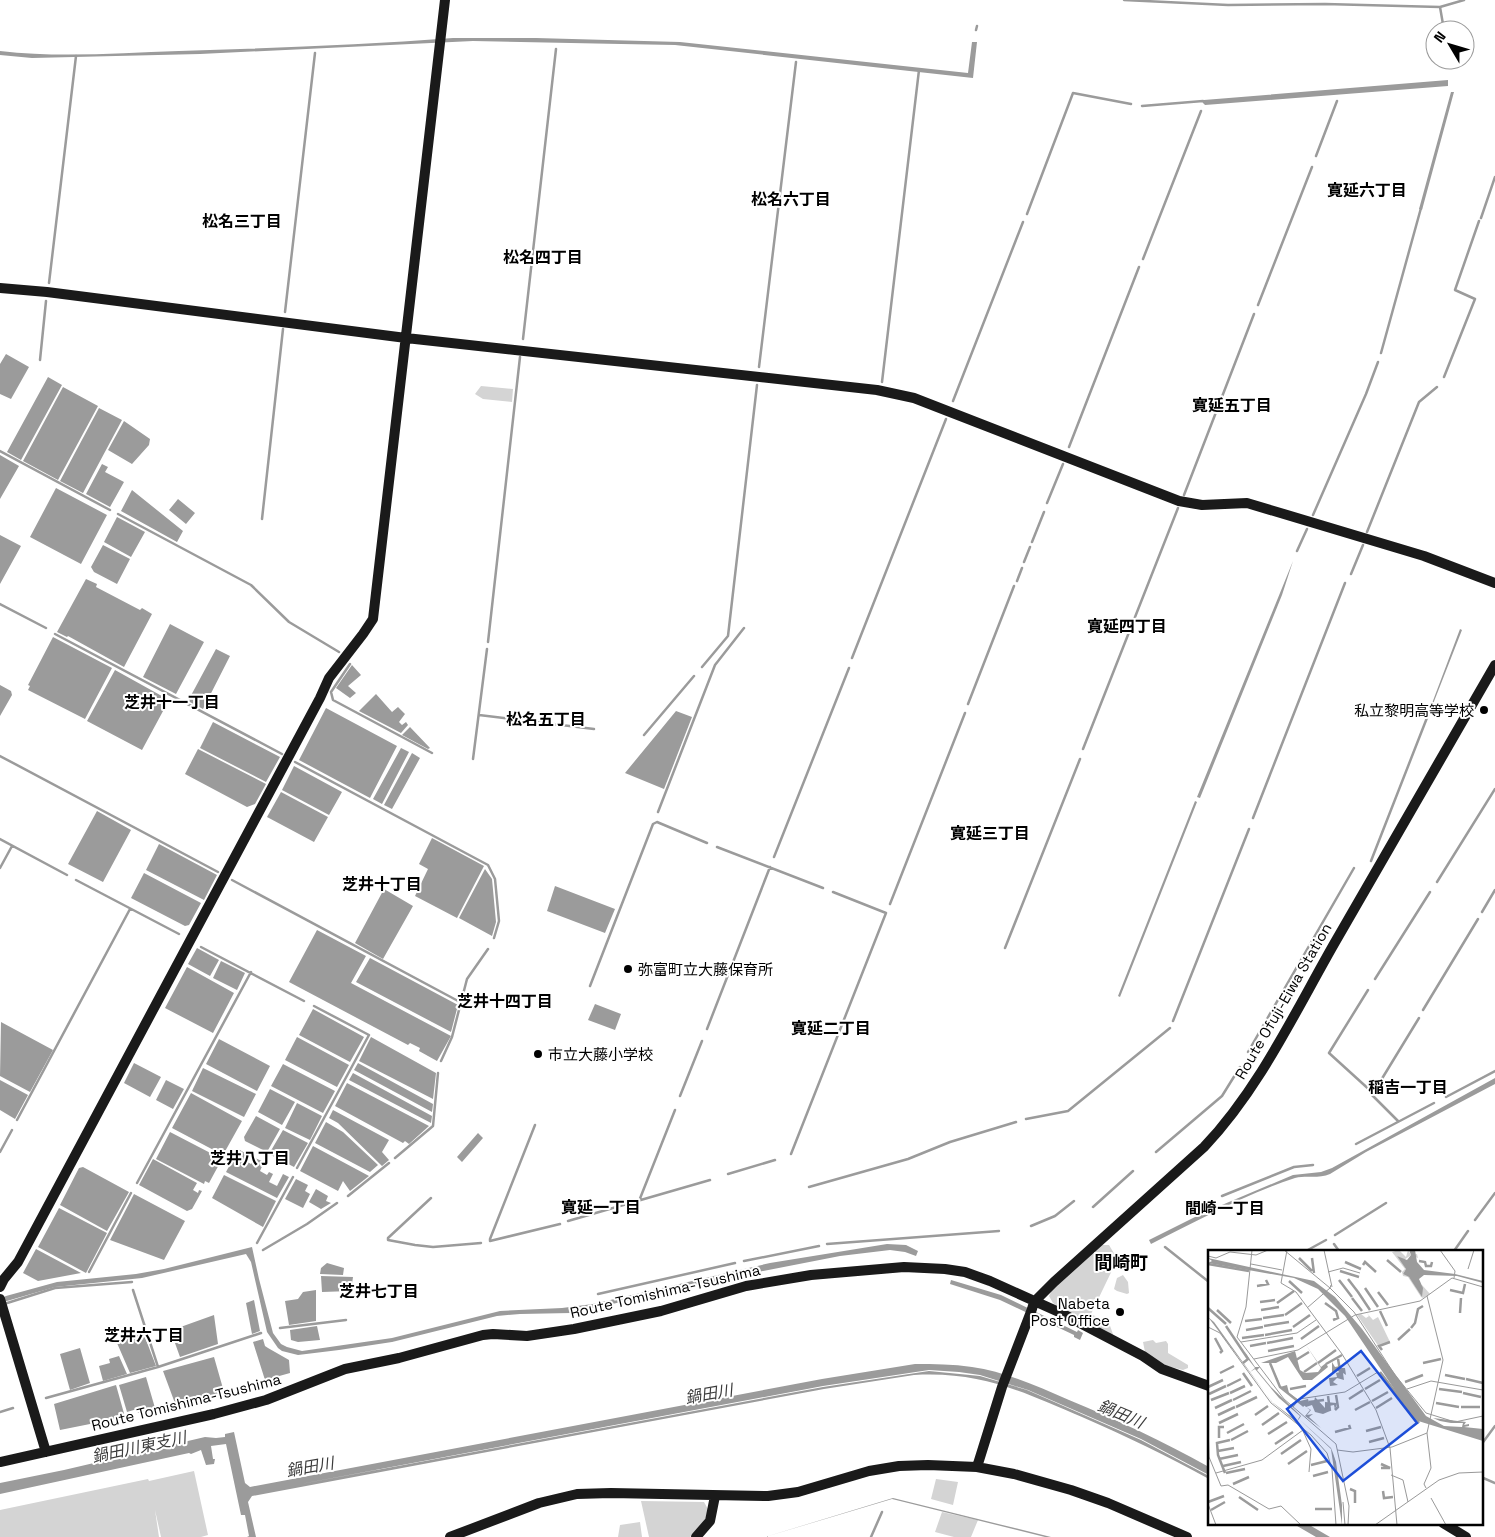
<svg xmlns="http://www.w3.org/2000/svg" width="1495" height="1537" font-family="'Space Grotesk','Noto Sans JP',sans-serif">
  <rect width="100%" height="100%" fill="#fff"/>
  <!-- green -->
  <path fill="#d4d4d4" d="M481,386L513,389L512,402L483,399L475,394Z
    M1102,1245H1109L1115,1255L1114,1257L1117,1260L1091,1314L1109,1323L1114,1337L1108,1332L1058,1307L1053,1303L1049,1296L1053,1288Z
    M1123,1275L1128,1282L1129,1293L1127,1294L1117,1291L1114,1289L1117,1278Z
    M1153,1340L1156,1343L1166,1341L1168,1344V1353L1188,1365V1368L1183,1370L1163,1365L1145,1352L1143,1342Z
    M194,1471L208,1535L201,1537H161L155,1510L159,1537H0V1510L148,1479L149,1481Z
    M936,1479L958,1482L953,1505L931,1499Z
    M641,1501L704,1502L709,1511L703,1525L690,1537H649Z
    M942,1512L978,1520L971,1537H954L935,1532Z
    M640,1522L642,1537H618L620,1525Z"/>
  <!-- water -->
  <path fill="#9b9b9b" d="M453,38H536L680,42L968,73L972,42H977L973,78L675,45L621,44L473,41L200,54L32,58L0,55V51C59,58 119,53 179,51C270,48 362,45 453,38Z
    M1448,80V86L1205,105L1202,101L1204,100Z
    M1451,92H1454L1422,210L1419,209Z
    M6,354L29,367L11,399L0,394V364Z
    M48,377L62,385L21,460L7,452Z
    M63,387L98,406L58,480L23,461Z
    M99,408L122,420L83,493L60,481Z
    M124,421L150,439L149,445L132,464L108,450Z
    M0,455L19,466L0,499Z
    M102,464L108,467L105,472L124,482L110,507L86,494Z
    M56,488L107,515L81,564L30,537Z
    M132,490L183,531L177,542L121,511Z
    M178,499L195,513L186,524L169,510Z
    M117,517L145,532L131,557L104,542Z
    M0,535L21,546L0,584Z
    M103,545L130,559L117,584L94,572L91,567Z
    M1293,561L1282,595L1200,798L1197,797Z
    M86,579L97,584L96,587L140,610L142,608L152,614L124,667L68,636L67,637L57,632Z
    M170,624L204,642L176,694L143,677Z
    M1460,629L1462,630L1433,704L1459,713V715L1431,706Z
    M53,637L112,668L85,719L28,690L30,686L28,685Z
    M216,649L230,656L203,709L188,701Z
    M352,665L361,675L348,686L356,693L350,698L336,688Z
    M115,670L169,700L142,750L87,721Z
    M0,685L11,691L12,695L0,716Z
    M376,694L392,712L398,707L405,714L399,722L402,725L406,722L408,725L401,733L359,711Z
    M326,708L397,746L370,798L299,760Z
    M676,711L692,717L664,789L625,773Z
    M213,722L280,757L266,782L200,748Z
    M410,727L430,748L428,749L402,735Z
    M401,748L409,752L382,804L373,799Z
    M198,749L266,784L255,804L247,807L185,774Z
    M412,753L420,758L392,809L384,805Z
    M294,766L342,792L329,815L282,790Z
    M281,792L328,817L314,842L267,817Z
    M1195,801L1197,802L1120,997L1118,996Z
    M97,811L131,830L103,882L68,864Z
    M432,838L484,866L457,918L415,896L428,869L419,864Z
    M159,844L217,875L204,900L146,870Z
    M485,869L492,879L496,922L492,936L459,918Z
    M144,873L201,903L189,925L185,926L131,898Z
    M555,886L615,909L605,933L547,911Z
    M384,889L413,906L383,959L355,943Z
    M317,930L366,956L351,983L451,1036L437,1061L419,1051L420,1048L410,1043L408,1045L289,982Z
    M197,948L219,960L210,976L188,964Z
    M370,958L458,1005L451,1032L356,982Z
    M221,961L245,973L237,990L213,978Z
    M187,967L234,993L213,1033L165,1008Z
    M595,1004L621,1014L615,1030L588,1020Z
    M313,1009L364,1037L350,1062L299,1035Z
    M1,1022L53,1050L30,1092L0,1076Z
    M297,1037L349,1065L337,1087L285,1060Z
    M371,1037L436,1073L433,1099L359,1061Z
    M219,1039L270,1066L257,1091L206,1064Z
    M134,1063L161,1077L150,1097L124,1083Z
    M358,1063L433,1104L432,1112L354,1070Z
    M283,1064L335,1091L323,1113L271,1086Z
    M203,1068L256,1094L244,1117L192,1091Z
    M353,1073L432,1116L431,1123L349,1080Z
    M1495,1078V1084L1366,1152L1330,1174C1319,1179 1306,1175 1295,1178C1246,1194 1197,1221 1151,1244L1149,1240L1203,1213L1293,1175L1321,1172L1332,1168Z
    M0,1080L28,1095L15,1119L0,1110Z
    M166,1080L184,1089L173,1109L156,1100Z
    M347,1083L429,1126L409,1144L405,1141L403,1143L335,1106Z
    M270,1089L295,1102L282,1125L258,1112Z
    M191,1093L242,1121L223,1155L172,1128Z
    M297,1103L322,1116L310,1140L285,1128Z
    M333,1110L389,1140L382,1152L389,1160L382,1166L338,1123L329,1118Z
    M256,1116L280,1129L267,1152L245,1141L244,1137Z
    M326,1122L343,1132L378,1165L370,1172L315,1143Z
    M283,1130L308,1143L294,1167L269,1154Z
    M170,1132L222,1159L209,1183L205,1181L204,1184L156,1159Z
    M478,1133L483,1138L462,1162L457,1157Z
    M313,1146L369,1176L350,1191L343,1181L338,1191L300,1171Z
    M238,1149L247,1154L244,1160L251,1164L255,1158L264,1162L260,1171L267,1175L269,1172L273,1174L269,1182L277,1186L283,1174L289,1177L277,1198L226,1172Z
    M153,1159L197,1183L193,1190L198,1193L199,1190L202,1191L192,1209L187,1211L139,1185Z
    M83,1167L129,1192L107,1231L60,1205L79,1168Z
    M224,1175L276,1201L263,1227L212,1198Z
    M296,1179L308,1185L305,1191L310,1194L303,1208L285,1199Z
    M316,1189L328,1196L326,1201L331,1203L321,1209L309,1202Z
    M134,1194L185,1221L164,1260L110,1240Z
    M59,1208L107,1233L86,1273L38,1247Z
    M887,1244L906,1245L918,1251L916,1256L905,1252L890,1250L840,1256L758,1272L571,1313L520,1314L497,1316L392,1342L339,1350L298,1355L282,1351L278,1348L267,1332L251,1262L246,1254L142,1278L55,1287L0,1303V1299L6,1296L57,1282L136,1274L164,1269L252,1247L259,1279L273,1333L281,1344L287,1347L302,1351L392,1338L500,1311L562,1308L593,1304L770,1263Z
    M36,1249L81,1273L38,1281L23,1273Z
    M327,1263L344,1268L343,1275L320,1274L321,1268Z
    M321,1276L353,1277L351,1291L322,1292Z
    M951,1280L1001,1295L1077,1332L1078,1330L1083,1333L1080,1340L1074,1337V1335L1000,1300L950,1284Z
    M316,1290V1321L289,1325L285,1301L298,1299L303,1292Z
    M254,1300L260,1331L252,1334L246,1303Z
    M214,1315L218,1344L180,1357L171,1332L175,1330V1329Z
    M317,1326L320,1340L298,1342L291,1340L290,1330Z
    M143,1332L156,1366L130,1373L117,1343L126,1340L125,1337Z
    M263,1339L265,1346L268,1348L289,1360L290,1373L265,1380L253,1342Z
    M80,1348L90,1383L70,1390L60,1354Z
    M119,1356L127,1374L103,1381L99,1366L110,1363L109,1359Z
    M214,1357L224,1392L176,1406L163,1371Z
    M915,1364C934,1364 953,1364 972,1367C1006,1372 1037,1386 1069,1400C1117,1420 1163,1441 1209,1467V1475L1141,1439L1028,1390L980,1375L959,1372L929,1370L823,1386L290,1486L823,1387L929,1371L980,1376L1027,1390L1141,1440L1209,1476V1479C1167,1456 1126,1436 1082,1417C1023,1392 981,1371 914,1375L824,1389L252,1496L248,1502L256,1537H247L249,1536L245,1515H241L226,1444L211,1446L213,1459H215L214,1464L206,1465L201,1450L191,1454L189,1453L0,1494V1483L64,1470L205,1437L216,1438L225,1437V1434L234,1432L245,1483L250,1487L822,1379Z
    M146,1377L155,1408L138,1413L137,1409L127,1412L119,1385Z
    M116,1385L125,1417L60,1430L54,1404Z
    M893,1498L1051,1537H1045L892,1499L765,1537Z
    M1292,1523H1306L1330,1537H1316Z"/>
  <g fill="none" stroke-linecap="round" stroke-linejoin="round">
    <!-- stream -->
    <path stroke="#9b9b9b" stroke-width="2.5" d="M1124,0L1228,5L1325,4L1440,7L1464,0
      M1440,7L1444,30
      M976,30L977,26
      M1142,106L1203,101L1205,103
      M1316,156L1337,101
      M1027,214L1073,93L1131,104
      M1481,218L1495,177
      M1143,259L1201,111
      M49,283L76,56
      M1258,305L1312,167
      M285,312L315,53
      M523,339L556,49
      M1381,353L1421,208
      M40,360L46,301
      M759,367L796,62
      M1444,377L1475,299L1455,290L1479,221
      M882,382L919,70
      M953,401L1023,222
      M1069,447L1139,267
      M0,451L110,510
      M1184,495L1254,314
      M1047,503L1063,464
      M118,514L251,585L289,622L339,652
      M1313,515L1366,394L1378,362
      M262,519L283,329
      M1367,532L1419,402L1437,387
      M1032,542L1044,512
      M1297,551L1307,529
      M1024,562L1030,547
      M1351,574L1363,545
      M1017,581L1022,568
      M0,604L46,628
      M55,634L282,754
      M488,642L520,357
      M852,658L946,419
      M350,664L331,692L333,700L432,753
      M702,667L728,636L757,385
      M968,704L1014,586
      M479,715L594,729
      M644,735L694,676
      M1083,749L1178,508
      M0,756L218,872
      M473,759L487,649
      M295,762L488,865L495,879L499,921L494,938
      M658,812L715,665L744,628
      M1253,818L1345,583
      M0,839L67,875
      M717,847L823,888
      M774,857L849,668
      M1371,861L1432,705
      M0,868L12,846
      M76,880L179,934
      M232,880L460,1002
      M1437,882L1495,789
      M890,904L965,713
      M1482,912L1495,890
      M201,947L304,1001
      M1005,948L1080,759
      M1375,979L1430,892
      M590,986L653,824L657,822L707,843
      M1368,990L1329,1053L1373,1093
      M1423,1010L1478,919
      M1173,1021L1249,829
      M707,1029L770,867
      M1248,1052L1354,868
      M441,1061L452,1037L467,979L488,949
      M680,1096L702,1041
      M1446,1097L1495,1071
      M1026,1119L1068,1111L1170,1028
      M17,1120L130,909
      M1398,1121L1372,1095L1419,1018
      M535,1125L490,1239V1241L560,1224
      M1356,1144L1434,1103
      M0,1152L12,1130
      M1156,1152L1222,1096L1240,1067
      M791,1154L886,913L833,892
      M395,1158L433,1126L438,1073
      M297,1168L369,1035L314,1006
      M728,1174L775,1160
      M137,1183L251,972
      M809,1187L908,1159L950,1142L1016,1122
      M348,1196L389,1163
      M1222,1196L1294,1167L1313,1165
      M431,1198L388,1238V1240L415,1245L433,1247L481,1243
      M639,1201L675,1110
      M1093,1207L1133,1171
      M1475,1220L1495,1193
      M568,1221L710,1180
      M1031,1226L1055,1216L1074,1201
      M1335,1235L1386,1203
      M257,1243L293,1177
      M827,1244L999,1231
      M1334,1244L1339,1251
      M1165,1247L1209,1282
      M263,1250L307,1224L337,1203
      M1306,1251L1326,1240
      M1454,1251L1468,1231
      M744,1261L819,1246
      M89,1272L131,1193
      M133,1290L158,1367L261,1333
      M598,1294L735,1263
      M4,1304L55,1288L132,1282
      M280,1328L346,1320
      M46,1398L158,1367
      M0,1412L13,1408
      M1481,1445L1495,1426
      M1481,1477L1495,1483
      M871,1537L882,1512"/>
    <!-- secondary -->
    <path stroke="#1a1a1a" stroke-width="10" d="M0,288L47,292L406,338L877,390L914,398L1179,501L1202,505L1247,503L1424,556L1495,583
      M0,1287L4,1279L18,1262L320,698L329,678L363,634L373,619L445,0
      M0,1299L46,1452
      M0,1462L214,1414L266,1400L345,1369L399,1358L483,1335L493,1334L527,1336L574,1329L661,1311L746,1286L811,1275L904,1267L945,1269L965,1272L990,1281L1061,1313L1143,1356L1162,1369L1209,1386
      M977,1467L1002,1387L1032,1309L1034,1302L1054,1282L1204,1147C1259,1089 1294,1014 1334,944C1387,851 1441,758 1495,665
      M1443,1523L1466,1537
      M450,1537L539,1503L577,1494L611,1493L768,1496L798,1492L869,1471L899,1466L928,1465L977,1467L1014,1474L1071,1490L1108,1503L1187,1537
      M696,1537L710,1521L715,1496"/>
  </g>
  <!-- markers -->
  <g fill="#000" stroke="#fff" stroke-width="2">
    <circle cx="1484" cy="710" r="5"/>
    <circle cx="628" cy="969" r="5"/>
    <circle cx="538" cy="1054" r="5"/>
    <circle cx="1120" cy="1312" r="5"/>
  </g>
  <g text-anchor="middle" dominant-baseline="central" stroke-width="4" stroke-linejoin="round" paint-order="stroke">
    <!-- poi labels -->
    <g font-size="15" fill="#000" stroke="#fff" text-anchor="end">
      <text x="1474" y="710">私立黎明高等学校</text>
      <text x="638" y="969" text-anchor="start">弥富町立大藤保育所</text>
      <text x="548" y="1054" text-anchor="start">市立大藤小学校</text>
      <text x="1110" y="1303">Nabeta<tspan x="1110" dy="17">Post Office</tspan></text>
    </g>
    <!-- street labels -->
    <g font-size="15" fill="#000" stroke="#fff">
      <text transform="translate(1283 1001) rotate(-60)">Route Ofuji-Eiwa Station</text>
      <text transform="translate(665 1291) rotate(-13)">Route Tomishima-Tsushima</text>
      <text transform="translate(186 1402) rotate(-14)">Route Tomishima-Tsushima</text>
    </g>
    <!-- neighbourhood labels -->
    <g font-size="16" font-weight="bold" fill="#000" stroke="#fff">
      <text x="1367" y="190">寛延六丁目</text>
      <text x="791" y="199">松名六丁目</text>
      <text x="242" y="221">松名三丁目</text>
      <text x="543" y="257">松名四丁目</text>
      <text x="1232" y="405">寛延五丁目</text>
      <text x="1127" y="626">寛延四丁目</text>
      <text x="172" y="702">芝井十一丁目</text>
      <text x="546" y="719">松名五丁目</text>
      <text x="990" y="833">寛延三丁目</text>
      <text x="382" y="884">芝井十丁目</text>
      <text x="505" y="1001">芝井十四丁目</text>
      <text x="831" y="1028">寛延二丁目</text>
      <text x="1408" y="1087">稲吉一丁目</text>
      <text x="250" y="1158">芝井八丁目</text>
      <text x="601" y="1207">寛延一丁目</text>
      <text x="1225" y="1208">間崎一丁目</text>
      <text x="379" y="1291">芝井七丁目</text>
      <text x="144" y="1335">芝井六丁目</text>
    </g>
    <!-- water labels -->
    <g font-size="16" font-style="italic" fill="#3c3c3c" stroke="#fff">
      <text transform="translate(709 1394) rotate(-10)">鍋田川</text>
      <text transform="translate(1121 1414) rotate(23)">鍋田川</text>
      <text transform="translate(139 1447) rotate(-12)">鍋田川東支川</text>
      <text transform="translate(310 1467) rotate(-10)">鍋田川</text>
    </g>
    <!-- quarter labels -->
    <g font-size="18" font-weight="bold" fill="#000" stroke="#fff">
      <text x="1121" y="1262">間崎町</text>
    </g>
  </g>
  <!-- overview -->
  <g transform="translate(1208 1250)">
    <rect width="275" height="275" fill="#fff"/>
    <path d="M191,0L198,7L200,0L203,5L209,4L210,8L203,5L196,10L189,6L194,12L198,19L195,24L201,27L209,37L214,47V35L222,44L215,48L213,47L200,27L195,26L194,22L197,19L184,2ZM158,62L165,70L170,67L182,92L171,97L149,65L153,64L158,68L161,66Z" fill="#d4d4d4"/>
    <path d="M201,0H207L209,12L216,20L247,24L275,31V33L249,26L216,25L211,29L215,38L214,47L201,27L195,24L198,19L189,6L199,10L203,5ZM0,8L106,31L127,47L154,79L218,166L236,176L254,177L255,173H243L232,171L225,168L258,172L256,175L261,174V176L256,177L275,179V191L207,170L137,66L110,39L86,28L0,13L4,11ZM0,67L6,72L42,122L47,118L40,109L37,102L47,117H52L49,120L63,137L93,166L91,169L123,198L125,203L128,212L134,255V275L123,199L91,169L88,172L65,153ZM47,119L71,148L92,166L89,171L64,152L42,122ZM98,95L113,117L118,113L120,117L104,130H95L80,107L68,113H53L87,101L92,120L97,123L110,122L113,118ZM124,112L127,117L136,115L131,118H137L138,125L135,123L136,130L129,128L125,132L130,135L122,136L121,128L129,127L128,123L132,122L128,120L124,123ZM62,113L71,132L72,137L79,135L81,143L92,151L100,149L101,152H106L107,147L117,158V152L129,153L127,160L126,155L121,156L122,161L115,164L107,162L104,155L98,157L103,160L99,165L105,164L101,167L113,178L97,166L102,160L72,137Z" fill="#9b9b9b" fill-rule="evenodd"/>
    <path fill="none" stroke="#9b9b9b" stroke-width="2.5" d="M91,8L104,21M104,8L106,23M179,10L193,22M211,11L217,12L218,16H223L224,12M137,12L153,19M0,14L41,21M155,15L157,12L168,22M132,21L151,27M140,29L150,42M131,30L144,47M81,31L94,43M49,36L60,34L58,30M157,38L170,57M242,40L255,43L257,34M150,42L162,60M170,42L180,55M144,48L154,61M52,52L67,50M69,53L86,41M117,53L128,61L130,68L125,70M0,58L18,74M9,60L23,73M53,60L71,57M172,61L179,76M252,63L253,48M77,65L94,53M55,68L76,65M37,71L54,69M18,76L40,109L35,113M56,76L81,72M85,77L102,65M203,78L207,73L210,59L215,56M38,80L55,77M57,85L84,80M7,88L14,101L12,103M34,88L56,85M93,89L111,76M190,90L202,79M59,93L85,88M42,96L58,93M174,100L171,96L182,92M60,101L86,96M130,109L133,126M88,110L101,102M62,113L72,137L96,156M110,113L128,100M215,113L233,109M118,114L134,105M96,122L109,113M172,122L211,173M12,123L26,116M35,123L44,136M237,125L257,129M149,126L162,118M258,129L275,133M197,132L215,125M19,136L33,129M0,137L15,130M82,139L98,136M157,139L172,130M231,139L254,142M22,143L37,136M255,143L273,147M1,144L18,136M120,146L122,161M141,149L155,140M3,150L21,143M25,150L43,141M164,151L180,142M101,152L116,150M228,153L251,157M28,157L49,147M253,157H272M7,158L24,150M168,158L184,148M127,160L130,157L128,145M147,160L162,152M10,165L27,157M47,165L60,156M11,173L30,164M54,175L71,163M158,181L173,177M127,182L142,178L141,175M19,183L36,174M60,184L79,172M11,188V177H16M23,190L40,181M161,192L176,188M67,194L85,182M10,201L26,198M73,204L93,190M11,209L30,205M80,214L99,201M173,214L182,218H173M103,215L119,211M15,216L33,212M17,223L10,205L9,193L22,190M18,223L37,219M105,226L120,222M25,234L41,227M142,239L147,241V253M175,241L176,248L185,247M31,247L50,260M0,252L16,246M107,259H124M3,260L17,252"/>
    <path fill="none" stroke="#999" stroke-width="1" d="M44,0L38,57L29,87L76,149L128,194L141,256L140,275M76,0L122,38L99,58M79,0L73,33L88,42L134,104L168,160L182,198L189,275M116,0L124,37M232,0L247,21L246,28M0,6L8,8L22,2L48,5L60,0M43,14L74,20M260,19L266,0M120,22L135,18L152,23M123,35L122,38L146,62L187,125L218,163L247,172L275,166M147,65L212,51L244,28L275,37M0,77L12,83L63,153L103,185L119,203L124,219L128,275M33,92L89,83L108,70M46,109L90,100L147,65M199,139L223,131L275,140M275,139V201M85,157L91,149L137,142L170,122M0,174L1,207L13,236L20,235L61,259L73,256L93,275M95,181L103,199L101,222M129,200L145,202L184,197L219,183L235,110L219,46M8,223L54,210L95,180M183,225L195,230L200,252M218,238L216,234L223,218L219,183M223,248L238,275M135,252L137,275M0,254L8,275M167,275L231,230L251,223L275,222"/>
    <path fill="#1d4ed8" fill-opacity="0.15" stroke="#1d4ed8" stroke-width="2.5" d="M153,101L209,173L135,231L79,159Z"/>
    <rect width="275" height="275" fill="none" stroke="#000" stroke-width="2.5"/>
  </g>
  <!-- north arrow -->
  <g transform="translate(1450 45) rotate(308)"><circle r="24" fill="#ffffff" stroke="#999999"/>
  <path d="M0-4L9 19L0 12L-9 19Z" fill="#000000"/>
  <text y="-8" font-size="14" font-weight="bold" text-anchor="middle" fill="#000000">N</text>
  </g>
</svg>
